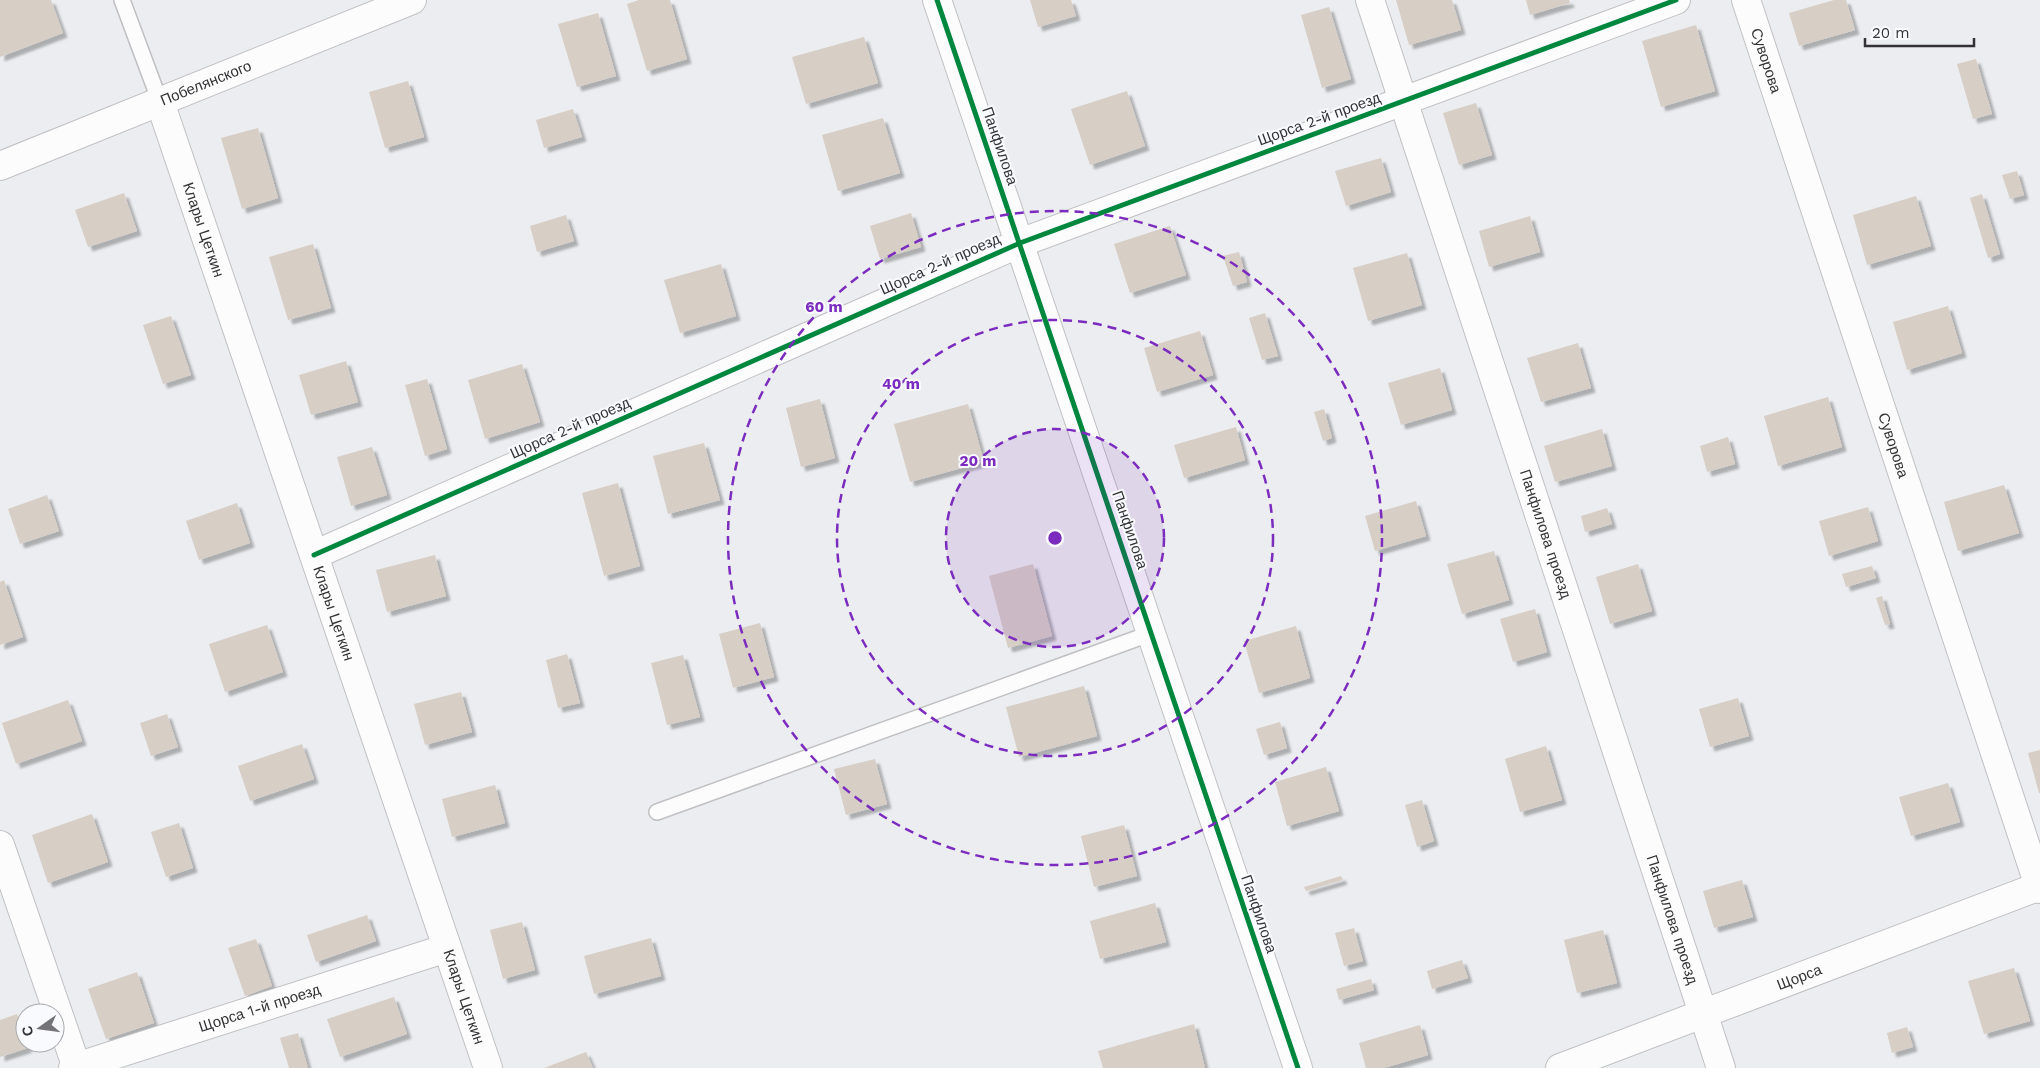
<svg xmlns="http://www.w3.org/2000/svg" width="2040" height="1068" font-family="'Work Sans',sans-serif">
  <defs>
    <filter id="shadow"><feDropShadow dx="4.5" dy="4.5" stdDeviation="1" flood-color="#0004"/></filter>
  </defs>
  <rect width="100%" height="100%" fill="#ecedf0"/>
  <!-- building -->
  <path fill="#d7cec6" filter="url(#shadow)" d="M0,0H51L63,33L0,57Z
    M639,0H670L687,59L647,71L627,4Z
    M1030,0H1071L1076,16L1038,27Z
    M1396,0H1452L1461,30L1409,45Z
    M1526,0H1569L1570,3L1530,15Z
    M1834,0H1846L1855,30L1799,46L1789,13Z
    M1329,7L1351,79L1322,88L1301,15Z
    M598,13L616,76L577,87L558,24Z
    M1696,25L1715,91L1661,107L1642,41Z
    M864,37L878,83L806,104L792,57Z
    M1976,59L1992,114L1973,119L1957,64Z
    M408,81L424,137L385,148L369,92Z
    M1127,91L1145,146L1090,165L1071,109Z
    M1476,103L1492,155L1459,165L1443,113Z
    M573,109L582,137L544,148L536,120Z
    M883,118L900,173L838,191L822,135Z
    M258,128L278,198L242,209L221,138Z
    M1381,158L1391,192L1346,206L1335,171Z
    M2017,171L2024,195L2010,199L2002,175Z
    M124,193L137,231L88,247L75,210Z
    M1982,194L2000,254L1988,258L1970,198Z
    M1916,196L1931,246L1867,265L1853,215Z
    M911,213L921,247L880,259L870,226Z
    M566,215L574,241L537,252L530,226Z
    M1530,216L1540,252L1489,267L1479,231Z
    M1170,226L1186,275L1130,293L1114,244Z
    M313,244L331,308L288,320L269,257Z
    M1239,252L1247,282L1233,286L1223,256Z
    M1407,253L1422,305L1368,321L1353,268Z
    M721,264L736,316L680,333L664,280Z
    M1948,306L1962,353L1907,370L1893,322Z
    M1265,313L1278,356L1262,360L1249,318Z
    M171,316L191,375L163,384L143,325Z
    M1200,331L1213,375L1157,392L1144,348Z
    M1578,343L1591,388L1541,402L1527,358Z
    M346,361L358,402L311,415L299,375Z
    M522,364L540,422L485,439L468,380Z
    M1440,368L1452,410L1401,425L1388,383Z
    M427,379L447,449L425,456L405,385Z
    M1828,397L1842,447L1778,466L1764,416Z
    M820,399L835,458L801,467L786,408Z
    M968,404L984,462L910,482L894,424Z
    M1324,409L1332,438L1323,441L1314,412Z
    M1236,427L1245,460L1184,478L1174,445Z
    M1602,429L1612,466L1555,482L1544,446Z
    M1728,437L1735,464L1707,472L1700,446Z
    M704,443L720,500L668,514L653,456Z
    M372,447L387,495L351,506L337,457Z
    M618,483L640,566L604,576L582,493Z
    M2004,485L2019,533L1958,551L1944,502Z
    M47,495L59,531L20,544L8,509Z
    M1416,501L1426,536L1375,551L1365,516Z
    M237,503L250,543L199,560L186,521Z
    M1868,507L1878,541L1829,556L1819,521Z
    M1607,508L1612,524L1585,532L1581,516Z
    M1494,551L1509,600L1462,614L1447,564Z
    M435,555L446,596L387,612L376,570Z
    M1033,564L1052,636L1008,648L989,576Z
    M1638,564L1652,611L1610,624L1596,577Z
    M1872,566L1876,578L1846,587L1842,574Z
    M4,580L23,637L0,645V582Z
    M1882,596L1890,624L1885,625L1876,598Z
    M1535,609L1547,652L1513,662L1500,619Z
    M760,623L774,677L733,688L719,634Z
    M267,625L283,672L225,692L209,644Z
    M1296,626L1310,678L1259,693L1244,641Z
    M567,654L580,703L558,708L546,660Z
    M683,655L700,717L667,725L651,663Z
    M1084,686L1097,736L1019,757L1006,707Z
    M461,692L472,732L425,745L414,704Z
    M1738,698L1749,736L1710,747L1699,709Z
    M68,700L82,741L16,764L2,723Z
    M167,714L178,747L151,756L140,723Z
    M1280,722L1287,748L1264,755L1256,729Z
    M302,744L314,779L250,801L238,766Z
    M1546,746L1562,800L1520,812L1505,759Z
    M2040,750V793H2039L2028,753Z
    M875,759L887,804L846,815L834,769Z
    M1326,767L1339,811L1287,826L1275,782Z
    M1948,783L1960,822L1911,836L1899,797Z
    M495,785L505,823L452,837L442,799Z
    M1422,800L1434,841L1417,847L1405,805Z
    M92,814L108,862L48,883L32,835Z
    M179,823L193,868L166,877L151,832Z
    M1124,825L1137,876L1094,887L1081,836Z
    M1341,876L1343,880L1306,891L1304,887Z
    M1742,880L1753,917L1714,928L1703,891Z
    M1155,903L1166,942L1100,959L1090,921Z
    M367,915L376,941L316,962L307,935Z
    M522,922L535,970L503,979L490,930Z
    M1354,928L1363,961L1344,966L1335,933Z
    M1603,930L1617,983L1577,993L1564,940Z
    M651,938L661,976L594,994L584,956Z
    M256,939L272,986L245,996L228,948Z
    M1462,960L1468,978L1432,989L1427,971Z
    M2014,968L2030,1021L1984,1034L1968,981Z
    M137,972L154,1023L106,1039L88,989Z
    M1371,979L1374,990L1339,1000L1336,989Z
    M394,997L407,1034L340,1057L327,1019Z
    M17,1014L25,1043L28,1048L0,1057V1020Z
    M1194,1024L1205,1068H1103L1098,1051Z
    M1420,1025L1428,1055L1384,1068H1366L1359,1043Z
    M1907,1027L1913,1047L1892,1053L1887,1033Z
    M298,1033L308,1068H289L280,1038Z
    M586,1052L593,1068H544Z"/>
  <g fill="none" stroke-linecap="round" stroke-linejoin="round">
    <defs>
      <path id="service" d="M122,0L160,102
        M657,812L1152,633"/>
      <g id="minor">
        <path id="s1" d="M1370,0L1721,1068"/>
        <path id="s2" d="M1746,0L2040,889"/>
        <path id="s3" d="M160,102L488,1068"/>
        <path d="M314,555L1020,243L1676,0"/>
        <path d="M0,845L77,1068"/>
        <path id="s4" d="M73,1068L447,948"/>
        <path id="s5" d="M1560,1068L2040,886"/>
      </g>
      <g id="tertiary">
        <path d="M937,0L1298,1068"/>
        <path id="s6" d="M0,166L412,0"/>
      </g>
    </defs>
    <!-- service casing -->
    <use href="#service" stroke="#c1c1c3" stroke-width="18"/>
    <!-- minor casing -->
    <use href="#minor" stroke="#c1c1c3" stroke-width="30"/>
    <!-- tertiary casing -->
    <use href="#tertiary" stroke="#c1c1c3" stroke-width="30"/>
    <!-- service -->
    <use href="#service" stroke="#fcfcfd" stroke-width="15"/>
    <!-- minor -->
    <use href="#minor" stroke="#fcfcfd" stroke-width="28"/>
    <!-- tertiary -->
    <use href="#tertiary" stroke="#fcfcfd" stroke-width="28"/>
    <defs>
      <path id="cycleway" d="M937,0L1298,1068
        M314,555L1020,243L1676,0"/>
    </defs>
    <!-- cycleway casing -->
    <use href="#cycleway" stroke="#f9fafe" stroke-width="8"/>
    <!-- cycleway -->
    <use href="#cycleway" stroke="#00873e" stroke-width="5"/>
  </g>
  <!-- distance rings -->
  <circle cx="1055" cy="538" r="109" fill="#7b2cbf" fill-opacity=".12"/>
  <g fill="none" stroke="#7b2cbf" stroke-width="2.5" stroke-dasharray="9 6">
    <circle cx="1055" cy="538" r="109"/>
    <circle cx="1055" cy="538" r="218"/>
    <circle cx="1055" cy="538" r="327"/>
  </g>
  <g text-anchor="middle" dominant-baseline="central" stroke-width="4" stroke-linejoin="round" paint-order="stroke">
    <!-- street labels -->
    <g font-size="15" fill="#333335" stroke="#f9fafe">
      <text stroke="none"><textPath href="#s2" startOffset="64">Суворова</textPath></text>
      <text stroke="none"><textPath href="#s6" startOffset="222">Побелянского</textPath></text>
      <text transform="translate(1319 119) rotate(-20)">Щорса 2-й проезд</text>
      <text transform="translate(1000 146) rotate(71)">Панфилова</text>
      <text stroke="none"><textPath href="#s3" startOffset="135">Клары Цеткин</textPath></text>
      <text transform="translate(940 264) rotate(-24)">Щорса 2-й проезд</text>
      <text transform="translate(570 428) rotate(-24)">Щорса 2-й проезд</text>
      <text stroke="none"><textPath href="#s2" startOffset="469">Суворова</textPath></text>
      <text transform="translate(1130 530) rotate(71)">Панфилова</text>
      <text stroke="none"><textPath href="#s1" startOffset="562">Панфилова проезд</textPath></text>
      <text stroke="none"><textPath href="#s3" startOffset="540">Клары Цеткин</textPath></text>
      <text transform="translate(1259 914) rotate(71)">Панфилова</text>
      <text stroke="none"><textPath href="#s1" startOffset="968">Панфилова проезд</textPath></text>
      <text stroke="none"><textPath href="#s5" startOffset="256">Щорса</textPath></text>
      <text stroke="none"><textPath href="#s3" startOffset="945">Клары Цеткин</textPath></text>
      <text stroke="none"><textPath href="#s4" startOffset="196">Щорса 1-й проезд</textPath></text>
    </g>
  </g>
  <circle cx="1055" cy="538" r="8" fill="#7b2cbf" stroke="#f9fafe" stroke-width="2.5"/>
  <g font-size="15" text-anchor="middle" font-weight="bold" fill="#7b2cbf" stroke="#f9fafe" stroke-width="4" stroke-linejoin="round" paint-order="stroke">
    <text x="824" y="312">60 m</text>
    <text x="901" y="389">40 m</text>
    <text x="978" y="466">20 m</text>
  </g>
  <!-- north arrow -->
  <g transform="translate(40 1028) rotate(256)"><circle r="24" fill="#f9fafe" stroke="#aaaaae"/>
  <path d="M0-4L9 19L0 12L-9 19Z" fill="#747476"/>
  <text y="-8" font-size="14" font-weight="bold" text-anchor="middle" fill="#333335">С</text>
  </g>
  <!-- scale -->
  <path d="M1865 38v8h109v-8" fill="none" stroke="#333335" stroke-width="2.5"/>
  <text x="1872" y="38" font-size="15" fill="#333335" stroke="#f9fafe" stroke-width="4" paint-order="stroke">20 m</text>
</svg>
